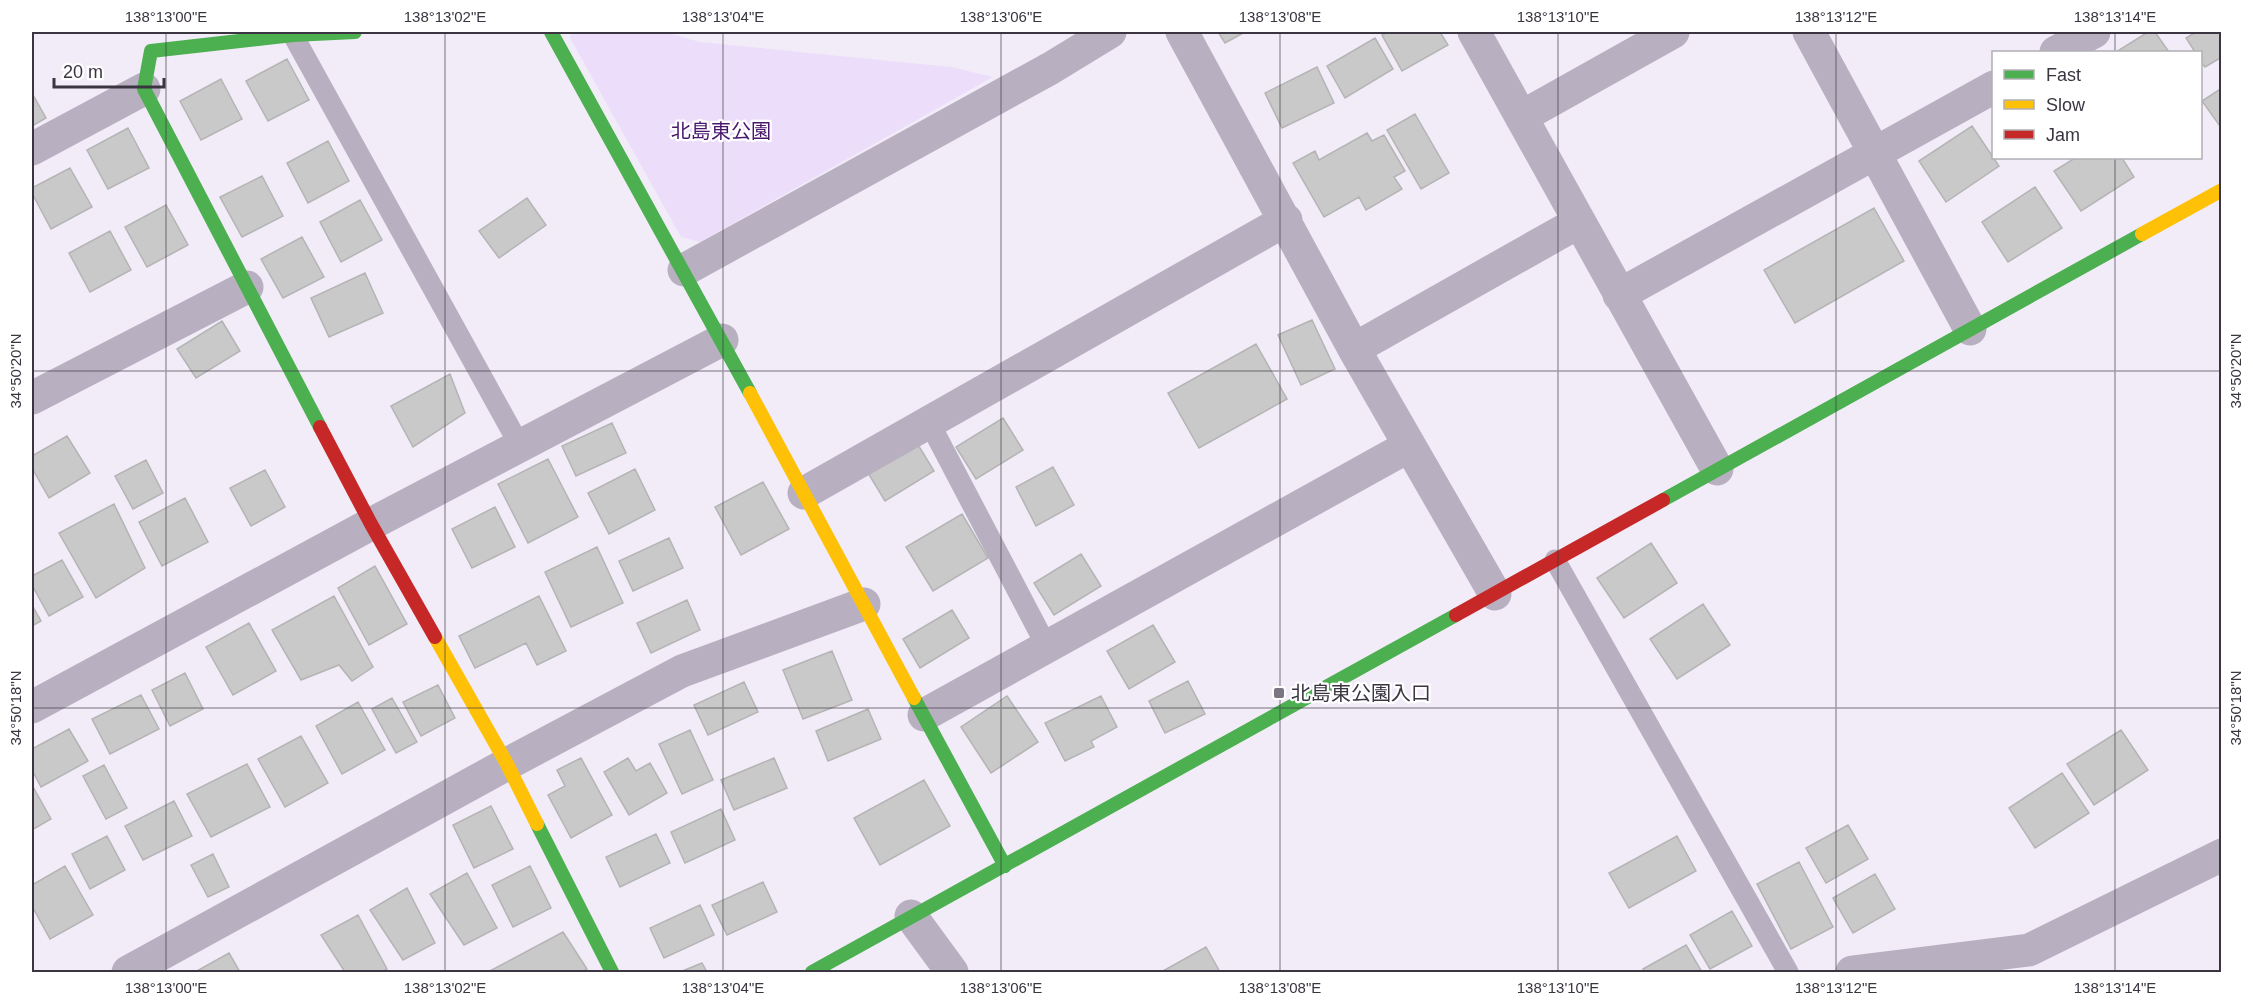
<svg xmlns="http://www.w3.org/2000/svg" width="2253" height="1004" font-family="Helvetica,'Noto Sans JP',sans-serif">
  <rect width="100%" height="100%" fill="#f2ecf8"/>
  <!-- green -->
  <path fill="#ecdefb" d="M571,32H665L700,42L951,67L993,77L700,242L681,237L570,38Z"/>
  <!-- building -->
  <path fill="#c9c9c9" stroke="#b4b4b5" stroke-width="1.5" d="M1218,32H1245L1225,43Z
    M1389,32H1440L1448,45L1402,71L1382,35Z
    M2148,32H2155L2169,52H2116Z
    M2196,32H2222V57L2205,67L2200,61V52H2195L2186,38Z
    M1375,38L1393,69L1345,98L1327,66Z
    M287,59L309,100L268,121L246,81Z
    M1317,67L1334,103L1282,128L1265,93Z
    M221,79L242,119L201,140L180,101Z
    M2222,88V129L2202,101Z
    M32,93L46,118L32,126Z
    M1415,114L1449,173L1421,189L1387,130Z
    M1972,126L1999,166L1946,202L1919,161Z
    M128,128L149,168L108,189L87,150Z
    M1367,133L1372,141L1384,135L1405,171L1394,177L1402,189L1366,210L1359,197L1324,217L1293,163L1315,151L1319,160Z
    M328,141L349,181L308,203L287,163Z
    M2075,158H2122L2134,177L2081,211L2054,171Z
    M70,168L92,207L51,229L32,193V188Z
    M262,176L283,216L242,237L220,197Z
    M2035,187L2062,228L2008,262L1982,222Z
    M527,198L546,225L499,258L479,231Z
    M360,200L382,240L341,262L320,222Z
    M166,205L188,245L147,267L125,227Z
    M1874,208L1904,261L1795,323L1764,270Z
    M110,231L131,270L90,292L69,253Z
    M302,237L324,277L283,298L261,259Z
    M365,273L383,313L329,337L311,298Z
    M1312,320L1335,369L1301,385L1278,335Z
    M222,321L240,351L196,378L177,349Z
    M1256,344L1287,399L1199,448L1168,393Z
    M450,374L465,413L413,447L391,406Z
    M1003,418L1023,450L976,479L956,447Z
    M612,423L626,453L576,476L562,446Z
    M67,436L90,473L49,498L32,468V456Z
    M917,443L934,471L885,501L868,473Z
    M548,459L578,517L528,543L498,484Z
    M146,460L163,493L133,509L115,476Z
    M1053,467L1074,505L1036,526L1016,487Z
    M635,469L655,510L609,534L588,493Z
    M265,470L285,507L251,526L230,488Z
    M763,482L789,529L741,555L715,507Z
    M185,498L208,542L162,566L139,522Z
    M114,504L145,568L96,598L59,533Z
    M495,507L515,547L472,568L452,529Z
    M962,514L988,558L933,591L906,547Z
    M669,538L683,568L633,591L619,561Z
    M1651,543L1677,583L1624,618L1597,578Z
    M597,547L623,603L571,627L545,572Z
    M1081,554L1101,586L1054,615L1034,583Z
    M62,560L83,597L49,616L32,585V576Z
    M375,566L407,624L369,645L338,588Z
    M334,596L373,667L352,681L339,665L301,680L272,630Z
    M539,596L566,651L537,665L526,643L475,668L459,636Z
    M687,600L700,630L651,653L637,623Z
    M1703,604L1730,645L1677,679L1650,639Z
    M32,605L41,621L32,626Z
    M952,610L969,638L920,668L903,639Z
    M249,623L276,671L233,695L206,647Z
    M1153,625L1175,662L1129,689L1107,651Z
    M832,651L852,700L803,719L783,670Z
    M185,673L203,709L170,726L152,690Z
    M1188,681L1205,714L1165,733L1149,701Z
    M744,682L758,712L708,735L694,705Z
    M438,685L455,718L421,736L403,702Z
    M141,695L159,729L110,754L92,719Z
    M1007,696L1038,742L991,773L961,727Z
    M1101,696L1117,727L1091,741L1094,747L1065,761L1045,723Z
    M392,698L417,742L396,753L372,709Z
    M358,702L385,750L342,774L316,726Z
    M868,709L881,739L828,761L816,731Z
    M69,729L88,761L41,787L32,770V749Z
    M690,730L713,780L682,794L659,744Z
    M2121,730L2148,770L2094,805L2067,764Z
    M301,736L328,783L285,807L258,759Z
    M581,758L612,815L571,838L548,795L565,786L557,770Z
    M628,758L636,771L650,763L667,793L629,815L604,772Z
    M774,758L787,788L734,810L721,780Z
    M247,764L270,807L211,837L187,794Z
    M104,765L127,808L106,819L83,776Z
    M2062,773L2089,813L2035,848L2009,808Z
    M924,780L950,826L880,865L854,818Z
    M32,785L51,819L32,830Z
    M174,801L192,836L143,860L125,826Z
    M491,806L513,849L474,868L453,825Z
    M721,809L735,840L685,863L671,832Z
    M1848,825L1868,859L1826,883L1806,848Z
    M656,834L670,863L620,887L606,857Z
    M107,836L125,870L90,889L72,854Z
    M1677,836L1696,871L1629,908L1609,873Z
    M213,854L229,887L208,897L191,865Z
    M1799,862L1833,927L1791,949L1757,884Z
    M65,866L93,915L50,939L32,906V885Z
    M530,866L551,908L513,927L492,885Z
    M467,873L497,928L464,945L430,894Z
    M1875,874L1895,909L1853,933L1833,898Z
    M763,882L777,912L727,935L712,905Z
    M407,888L435,943L403,960L370,910Z
    M700,905L714,935L664,958L650,928Z
    M1732,911L1752,946L1710,969L1690,935Z
    M358,915L387,969L380,972H345L321,935Z
    M563,932L587,969L581,972H488Z
    M1686,945L1702,972H1646L1643,969Z
    M1206,947L1220,972H1161Z
    M229,953L240,972H195Z
    M702,963L707,972H680Z"/>
  <g fill="none" stroke-linecap="round" stroke-linejoin="round">
    <!-- lane -->
    <path stroke="#b8b0c1" stroke-width="21" d="M293,35L520,446
      M929,422L1047,647
      M1555,560L1788,972"/>
    <!-- street -->
    <path stroke="#b8b0c1" stroke-width="33" d="M1182,32L1354,349L1495,594
      M1474,32L1717,469
      M1809,32L1970,329
      M2056,52L2094,32
      M1521,117L1673,32
      M32,149L144,89
      M684,270L1051,68L1110,32
      M1619,295L1994,87
      M1354,349L1579,222
      M32,398L247,287
      M804,493L1286,220
      M32,707L371,524L722,340
      M924,715L1409,446
      M911,916L952,972
      M128,972L507,764L682,671L864,604
      M1852,972L2029,950L2222,855"/>
    <!-- fast -->
    <path stroke="#4caf50" stroke-width="14" d="M551,32L750,393
      M320,427L144,89L151,51L293,35L355,32
      M1663,500L2142,234
      M914,698L1005,866
      M537,824L612,972
      M812,972L1456,615"/>
    <!-- slow -->
    <path stroke="#ffc107" stroke-width="14" d="M2142,234L2222,190
      M750,393L914,698
      M435,637L507,764L537,824"/>
    <!-- jam -->
    <path stroke="#c62828" stroke-width="14" d="M320,427L371,524L435,637
      M1456,615L1663,500"/>
  </g>
  <!-- ticks -->
  <path fill="none" stroke="#3a3540" stroke-width="1.5" stroke-opacity="0.45" d="M166,32V972M445,32V972M723,32V972M1001,32V972M1280,32V972M1558,32V972M1836,32V972M2115,32V52M32,33H2222M2115,158V972M32,371H2222M32,708H2222"/>
  <!-- markers -->
  <rect fill="#7a7580" stroke="#fff" stroke-width="2" x="1273" y="687" width="12" height="12" rx="3"/>
  <g text-anchor="middle" dominant-baseline="central" stroke-width="4.5" stroke-linejoin="round" paint-order="stroke">
    <!-- park labels -->
    <g font-size="20" fill="#48176c" stroke="#fff">
      <text x="721" y="131">北島東公園</text>
    </g>
    <!-- poi labels -->
    <g font-size="20" fill="#3a3540" stroke="#fff" text-anchor="start">
      <text x="1291" y="693">北島東公園入口</text>
    </g>
  </g>
  <!-- border -->
  <rect width="2253" height="1004" fill="none" stroke="#ffffff" stroke-width="66"/>
  <!-- legend -->
  <rect x="1992" y="51" width="210" height="108" fill="#ffffff" stroke="#b0aeb3" stroke-width="1.5"/>
  <rect x="2004" y="70" width="30" height="9" fill="#4caf50" stroke="#b0aeb3" stroke-width="1.5"/>
  <text x="2046" y="81" font-size="18" fill="#3a3540">Fast</text>
  <rect x="2004" y="100" width="30" height="9" fill="#ffc107" stroke="#b0aeb3" stroke-width="1.5"/>
  <text x="2046" y="111" font-size="18" fill="#3a3540">Slow</text>
  <rect x="2004" y="130" width="30" height="9" fill="#c62828" stroke="#b0aeb3" stroke-width="1.5"/>
  <text x="2046" y="141" font-size="18" fill="#3a3540">Jam</text>
  <!-- scale -->
  <path d="M54 78v9h110v-9" fill="none" stroke="#3a3540" stroke-width="3"/>
  <text x="63" y="78" font-size="18" fill="#3a3540" stroke="#ffffff" stroke-width="4.5" paint-order="stroke">20 m</text>
  <rect x="33" y="33" width="2187" height="938" fill="none" stroke="#3a3540" stroke-width="2"/>
  <g font-size="15" text-anchor="middle" fill="#3a3540">
    <text x="166" y="22">138°13'00"E</text>
    <text x="445" y="22">138°13'02"E</text>
    <text x="723" y="22">138°13'04"E</text>
    <text x="1001" y="22">138°13'06"E</text>
    <text x="1280" y="22">138°13'08"E</text>
    <text x="1558" y="22">138°13'10"E</text>
    <text x="1836" y="22">138°13'12"E</text>
    <text x="2115" y="22">138°13'14"E</text>
    <text transform="translate(16 371) rotate(-90)" y="5">34°50'20"N</text>
    <text transform="translate(2236 371) rotate(-90)" y="5">34°50'20"N</text>
    <text transform="translate(16 708) rotate(-90)" y="5">34°50'18"N</text>
    <text transform="translate(2236 708) rotate(-90)" y="5">34°50'18"N</text>
    <text x="166" y="993">138°13'00"E</text>
    <text x="445" y="993">138°13'02"E</text>
    <text x="723" y="993">138°13'04"E</text>
    <text x="1001" y="993">138°13'06"E</text>
    <text x="1280" y="993">138°13'08"E</text>
    <text x="1558" y="993">138°13'10"E</text>
    <text x="1836" y="993">138°13'12"E</text>
    <text x="2115" y="993">138°13'14"E</text>
  </g>
</svg>
